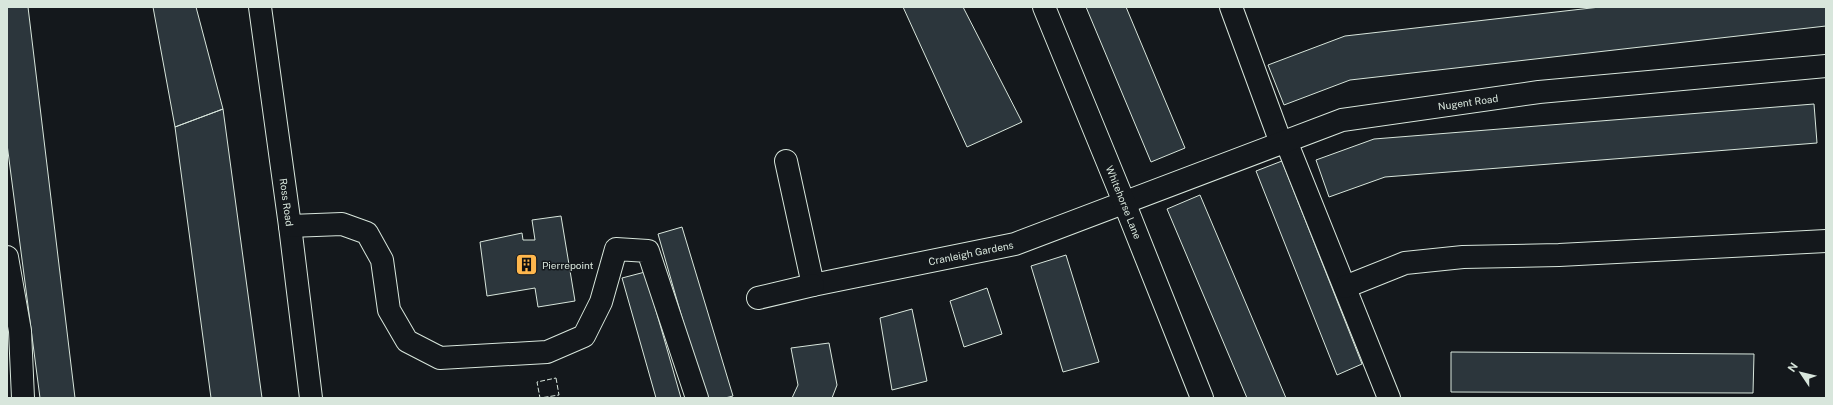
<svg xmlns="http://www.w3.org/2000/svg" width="1833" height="405" font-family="'Public Sans',sans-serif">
  <rect width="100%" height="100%" fill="#14181c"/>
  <!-- building -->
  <path fill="#2c363c" stroke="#d8e6dc" d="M7,7H28L75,398H40L7,144Z
    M153,7H196L223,109L175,127Z
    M903,7H963L1022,122L967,147Z
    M1086,7H1126L1185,148L1151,162Z
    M1600,7H1826V26L1350,80L1284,105L1268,65L1345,36Z
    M1814,104L1817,143L1385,177L1329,197L1316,160L1374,139Z
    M223,109L262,398H211L175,127Z
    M1282,161L1362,364L1337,375L1256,171Z
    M1200,195L1286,398H1247L1167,209Z
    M561,216L575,301L538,307L535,288L487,296L480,242L522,233L523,240H535L532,220Z
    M682,227L733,396L725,398H705L658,234Z
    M1066,255L1099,362L1063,372L1031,266Z
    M645,272L681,398H656L622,278Z
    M987,288L1002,334L964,347L950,301Z
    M912,309L927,381L892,390L880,318Z
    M829,343L837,385L832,398H792L798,385L791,348Z
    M1451,352L1754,354L1753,393L1451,392Z"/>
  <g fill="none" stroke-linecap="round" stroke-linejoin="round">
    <defs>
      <g id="minor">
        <path id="s1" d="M260,7L290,226L311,398"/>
        <path d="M1231,7L1281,143"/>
        <path d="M1286,141L1389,398"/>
        <path id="s2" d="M786,161L813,285L1015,244L1342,120L1539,92L1826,66"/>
        <path d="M290,226L342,224L367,233L382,260L389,310L407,341L440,358L547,352L584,336L601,302L616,249L648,251L697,398"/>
        <path d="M7,257L20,331L23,398"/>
        <path d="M1345,287L1405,263L1463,257L1559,255L1826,241"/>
        <path d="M758,298L813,285"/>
      </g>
      <g id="major">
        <path id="s3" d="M1044,7L1124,202L1202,398"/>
      </g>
    </defs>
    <!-- minor casing -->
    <use href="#minor" stroke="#d8e6dc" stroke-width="24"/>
    <!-- major casing -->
    <use href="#major" stroke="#d8e6dc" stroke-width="24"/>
    <!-- minor -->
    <use href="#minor" stroke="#14181c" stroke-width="22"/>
    <!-- major -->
    <use href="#major" stroke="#14181c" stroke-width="22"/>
    <!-- fence -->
    <path stroke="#d8e6dc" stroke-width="1" stroke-dasharray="5 2" stroke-linecap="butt" d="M556,378L559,395L540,398L537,382Z"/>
  </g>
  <!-- icons -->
  <defs>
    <symbol id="building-square" viewBox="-11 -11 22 22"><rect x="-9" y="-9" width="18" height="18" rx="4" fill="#ffb74d" stroke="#14181c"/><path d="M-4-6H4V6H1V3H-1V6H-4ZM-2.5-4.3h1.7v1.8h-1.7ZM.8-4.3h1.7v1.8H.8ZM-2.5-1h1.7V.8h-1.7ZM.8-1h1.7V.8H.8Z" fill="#111"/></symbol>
  </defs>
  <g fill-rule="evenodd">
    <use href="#building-square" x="514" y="252" width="25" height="25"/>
  </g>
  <g text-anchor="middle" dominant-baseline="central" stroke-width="3" stroke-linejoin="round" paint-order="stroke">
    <!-- street labels -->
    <g font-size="10" fill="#d8e6dc" stroke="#14181c">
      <text stroke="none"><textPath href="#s2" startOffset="810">Nugent Road</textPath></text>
      <text stroke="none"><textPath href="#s1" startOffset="197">Ross Road</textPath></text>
      <text stroke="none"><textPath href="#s3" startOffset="211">Whitehorse Lane</textPath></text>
      <text stroke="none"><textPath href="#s2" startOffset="288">Cranleigh Gardens</textPath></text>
    </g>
    <!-- poi labels -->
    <g font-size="10" fill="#d8e6dc" stroke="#14181c" text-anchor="start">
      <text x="542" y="265">Pierrepoint</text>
    </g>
  </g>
  <!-- border -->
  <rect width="1833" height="405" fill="none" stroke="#d8e6dc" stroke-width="16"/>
  <!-- north arrow -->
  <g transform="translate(1801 373) rotate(305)" stroke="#14181c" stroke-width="3" paint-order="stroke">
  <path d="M0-3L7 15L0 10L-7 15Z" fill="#d8e6dc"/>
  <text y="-6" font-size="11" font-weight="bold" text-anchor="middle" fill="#d8e6dc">N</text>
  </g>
</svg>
